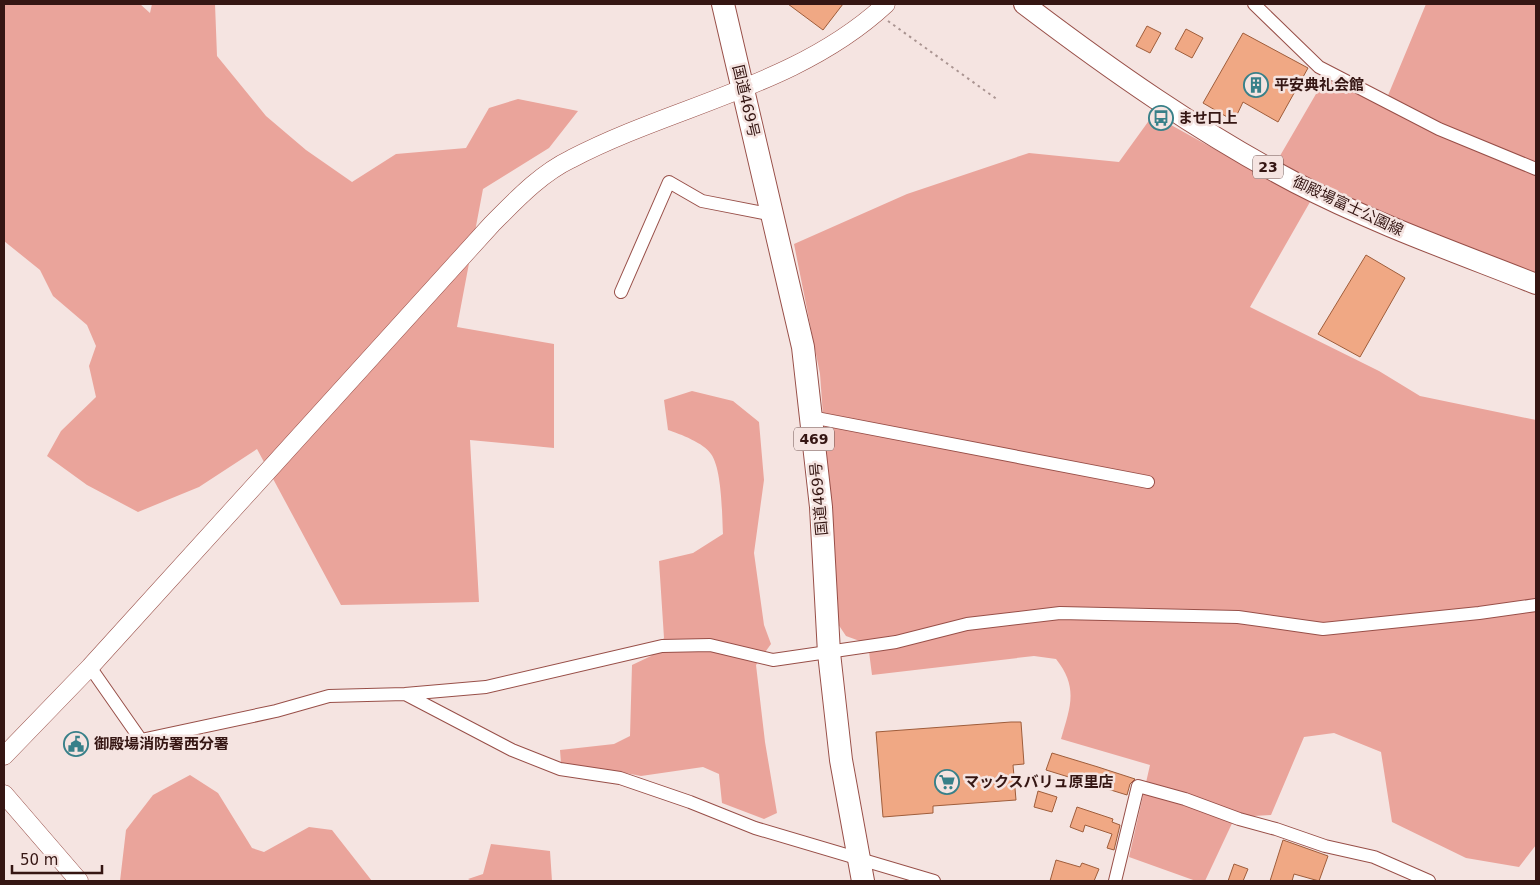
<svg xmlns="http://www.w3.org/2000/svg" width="1540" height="885" font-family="'DejaVu Sans','Noto Sans JP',sans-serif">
  <rect width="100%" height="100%" fill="#f5e4e1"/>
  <!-- green -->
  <path fill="#eaa49b" d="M4,4H140L150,13L152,4H215L217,56L266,116L306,150L352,182L396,154L466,148L489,108L518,99L578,111L549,148L483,189L457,327L554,344V448L470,440L479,602L341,605L257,449L199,487L138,512L87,485L47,456L61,431L96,397L89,366L96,346L87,325L53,296L40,270L4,241Z
    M1426,4H1536V274L1379,213L1334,192L1277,161L1327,75L1384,105Z
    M1153,115L1310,202L1250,307L1379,371L1420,396L1536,420V845L1519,867L1466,858L1392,822L1381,752L1334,733L1304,737L1271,815L1235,817L1205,881H1196L1129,857L1150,765L1061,739C1070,707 1079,688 1056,659L1034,656L872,675L868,644L846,636L838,624L820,374L794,244L907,194L1029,153L1119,162Z
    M692,391L733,401L759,422L764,480L754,553L764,625L771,644L756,665L765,742L777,813L764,819L722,803L719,774L703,767L641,776L610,770L573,768L561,763L560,750L614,744L630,736L632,665L651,656L664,638L659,561L693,553L723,534C722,515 722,469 711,454C704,443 680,434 668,430L664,400Z
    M190,775L218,793L252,848L264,852L309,827L332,830L372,881H120L126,830L153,795Z
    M491,844L550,851L552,881H623H472L468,879L483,874Z"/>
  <!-- building -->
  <path fill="#f0a884" stroke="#9f5d3b" d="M788,4H843L823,30Z
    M1147,26L1161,33L1150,53L1136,46Z
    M1186,29L1203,38L1192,58L1175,49Z
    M1243,33L1308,68L1278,122L1243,102L1234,121L1203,103Z
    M1366,255L1405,278L1360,357L1318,334Z
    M1011,722H1021L1024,764L1013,765L1016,800L933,806V813L883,817L876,732Z
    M1052,753L1098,767L1135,779L1130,784L1127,795L1046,770Z
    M1038,791L1057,797L1052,812L1034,807Z
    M1077,807L1113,819L1112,822L1120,825L1114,850L1107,848L1112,834L1085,825L1083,832L1070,827Z
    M1283,840L1328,856L1319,881L1294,874L1292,881H1270Z
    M1056,860L1080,867L1082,863L1099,869L1094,881H1050Z
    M1234,864L1248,869L1243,881H1228Z"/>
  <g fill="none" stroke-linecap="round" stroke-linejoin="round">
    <defs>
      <path id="street" d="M1254,4L1319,67L1439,129L1536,169
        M621,292L669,182L702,201L774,215
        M811,417L1148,482
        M90,667L141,740L276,711L329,696L405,694L486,687L662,646L710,645L773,660L896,642L967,624L1060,613L1238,617L1323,629L1479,613L1536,605
        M405,694L512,750L560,769L620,778L690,802L755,828L934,881
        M1115,881L1138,786L1185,799L1239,819L1276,829L1325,846L1374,857L1429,881"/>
      <path id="secondary" d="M4,756L90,667L492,224C516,200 540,174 571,159C674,105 798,86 886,4
        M4,794L79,881"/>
      <path id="primary" d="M1024,4C1111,70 1199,132 1296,183C1373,223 1455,252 1536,284"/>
      <path id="highway" d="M723,4L803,347L821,507L829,653L841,760L863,881"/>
    </defs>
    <!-- street casing -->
    <use href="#street" stroke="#984f48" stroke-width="14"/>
    <!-- secondary casing -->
    <use href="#secondary" stroke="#984f48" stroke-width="19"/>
    <!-- primary casing -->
    <use href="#primary" stroke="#984f48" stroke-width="22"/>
    <!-- highway casing -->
    <use href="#highway" stroke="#984f48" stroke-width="24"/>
    <!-- path -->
    <path stroke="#aa9491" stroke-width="2" stroke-dasharray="2.5 4" stroke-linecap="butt" d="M888,21L998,100"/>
    <!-- street -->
    <use href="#street" stroke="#fff" stroke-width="12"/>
    <!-- secondary -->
    <use href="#secondary" stroke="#fff" stroke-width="18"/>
    <!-- primary -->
    <use href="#primary" stroke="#fff" stroke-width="20"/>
    <!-- highway -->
    <use href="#highway" stroke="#fff" stroke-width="22"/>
  </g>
  <!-- icons -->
  <defs>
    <symbol id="building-ring" viewBox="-11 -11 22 22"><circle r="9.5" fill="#f5e4e1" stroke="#388089" stroke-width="1.5"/><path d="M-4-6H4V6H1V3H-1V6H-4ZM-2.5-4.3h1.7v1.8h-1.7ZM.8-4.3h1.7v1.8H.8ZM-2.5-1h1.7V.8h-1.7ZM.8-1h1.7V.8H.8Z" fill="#388089"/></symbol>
    <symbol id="bus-ring" viewBox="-11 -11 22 22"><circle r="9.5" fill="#f5e4e1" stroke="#388089" stroke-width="1.5"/><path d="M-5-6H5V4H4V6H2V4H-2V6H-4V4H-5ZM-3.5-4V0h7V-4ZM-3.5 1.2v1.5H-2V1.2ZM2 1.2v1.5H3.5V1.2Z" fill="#388089"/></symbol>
    <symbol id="civic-ring" viewBox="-11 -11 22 22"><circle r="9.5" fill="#f5e4e1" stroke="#388089" stroke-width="1.5"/><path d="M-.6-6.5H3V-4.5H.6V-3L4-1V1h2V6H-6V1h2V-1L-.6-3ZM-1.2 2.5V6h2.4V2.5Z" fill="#388089"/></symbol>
    <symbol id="supermarket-ring" viewBox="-11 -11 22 22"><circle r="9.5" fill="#f5e4e1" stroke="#388089" stroke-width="1.5"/><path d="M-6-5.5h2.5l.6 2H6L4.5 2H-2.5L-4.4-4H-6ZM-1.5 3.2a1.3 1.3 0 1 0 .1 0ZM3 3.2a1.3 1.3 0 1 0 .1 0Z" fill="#388089"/></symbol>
  </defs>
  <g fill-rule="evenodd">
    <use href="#building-ring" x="1242" y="71" width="28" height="28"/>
    <use href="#bus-ring" x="1147" y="104" width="28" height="28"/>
    <use href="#civic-ring" x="62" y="730" width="28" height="28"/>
    <use href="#supermarket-ring" x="933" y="768" width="28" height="28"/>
  </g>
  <g text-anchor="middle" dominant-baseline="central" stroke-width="5" stroke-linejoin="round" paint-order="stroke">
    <!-- shield labels -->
    <g fill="#f5e4e1" stroke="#6f5451" stroke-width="1">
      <rect x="1253" y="155.5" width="30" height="23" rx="4"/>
      <rect x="794" y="427.5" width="40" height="23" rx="4"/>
    </g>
    <g font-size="14" font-weight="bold" fill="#351613">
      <text x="1268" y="167">23</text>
      <text x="814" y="439">469</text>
    </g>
    <!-- poi labels -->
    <g font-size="15" font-weight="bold" fill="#351613" stroke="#f5e4e1" text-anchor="start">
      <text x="1274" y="85">平安典礼会館</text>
      <text x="1178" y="118">ませ口上</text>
      <text x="94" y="744">御殿場消防署西分署</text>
      <text x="964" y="782">マックスバリュ原里店</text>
    </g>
    <!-- street labels -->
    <g font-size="15" fill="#351613" stroke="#f5e4e1">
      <text transform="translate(746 101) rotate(77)">国道469号</text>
      <text transform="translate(1348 206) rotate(25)">御殿場富士公園線</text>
      <text transform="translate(819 499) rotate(-95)">国道469号</text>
    </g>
  </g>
  <!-- border -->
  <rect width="1540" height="885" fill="none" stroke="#351613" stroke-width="10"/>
  <!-- scale -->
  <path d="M12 865v8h90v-8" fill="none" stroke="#351613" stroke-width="2.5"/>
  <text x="20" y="865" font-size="15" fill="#351613" stroke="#f5e4e1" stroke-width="4" paint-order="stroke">50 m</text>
</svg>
